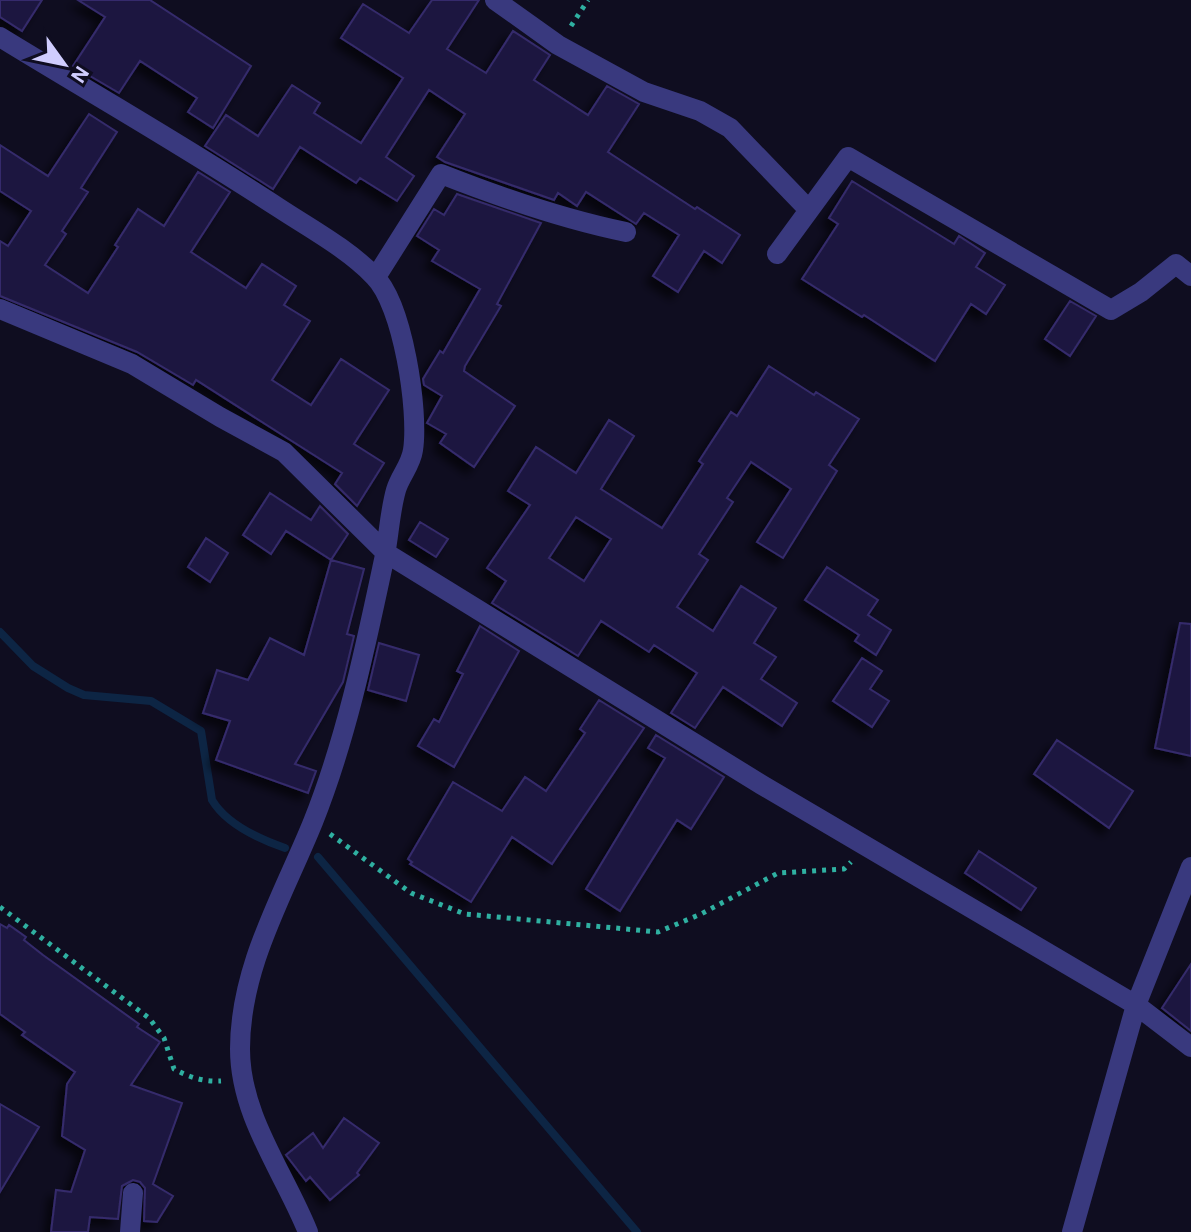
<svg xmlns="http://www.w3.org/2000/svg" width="1191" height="1232" font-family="'Alegreya Sans',sans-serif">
  <defs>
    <filter id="shadow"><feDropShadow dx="-7" dy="7" stdDeviation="4" flood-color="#0009"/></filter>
  </defs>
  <rect width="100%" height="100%" fill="#0f0d20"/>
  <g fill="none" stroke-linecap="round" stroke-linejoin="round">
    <!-- stream -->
    <path stroke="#0d2544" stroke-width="8" d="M0,632L33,666L68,688L84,695L151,701L201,731L212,800C227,825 259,839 285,848
      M318,857L637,1232"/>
  </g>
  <!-- building -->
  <path fill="#1f1941" stroke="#352c6c" stroke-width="2" fill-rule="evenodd" filter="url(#shadow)" d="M0,0H42L22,31L0,17Z
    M78,0H150L251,66L213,128L188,112L197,98L140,61L119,93L73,66L105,17Z
    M432,0H479L447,49L486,73L513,31L550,55L534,80L588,115L607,86L639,104L608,152L695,209L697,207L740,235L722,263L704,251L678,292L653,276L679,235L644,213L636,224L586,192L577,206L558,193L554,200L445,162L437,157L465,114L429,90L386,157L414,176L397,201L360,178L356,183L300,147L273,189L205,146L226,115L258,136L292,85L320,103L314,113L361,143L403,78L341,38L363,4L409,33Z
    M89,114L117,132L81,188L88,192L62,231L66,234L45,265L88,293L118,247L115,245L138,209L164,226L198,172L230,192L191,252L246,288L262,264L296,286L284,305L310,321L272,380L311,405L341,359L389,390L354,444L384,463L357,506L335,484L342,473L196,380L193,385L137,352L0,296V241L8,246L31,211L0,191V145L48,176Z
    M852,181L954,244L959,236L985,253L976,267L1005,285L986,314L971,304L935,361L864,315L862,317L802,279L838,224L829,218Z
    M457,194L541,223L497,304L501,306L465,366L464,371L515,406L474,467L440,443L446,434L427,423L442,396L424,385L423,379L440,351L443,353L480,289L432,261L439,250L417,236L434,209L444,215Z
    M1070,301L1096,316L1070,356L1045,339Z
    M769,366L814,395L816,392L859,419L829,465L837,471L783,558L757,542L791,489L751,462L727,498L733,502L699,554L708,560L677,607L713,631L741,586L776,608L754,643L776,657L761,679L797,703L782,726L723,687L695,728L671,713L697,673L654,645L649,652L601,621L578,656L492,603L506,581L487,568L530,505L508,491L536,447L576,473L609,420L634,436L601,489L662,528L703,464L699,461L731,412L737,416ZM576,517L611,539L584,581L549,558Z
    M270,493L311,520L320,506L348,534L331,560L364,569L347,634L354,636L343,682L295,764L316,771L308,793L216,760L230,721L203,713L217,670L248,680L270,638L304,655L331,560L286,531L271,554L243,535Z
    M420,522L448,539L436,557L409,540Z
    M206,538L228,553L210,582L188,567Z
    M827,567L878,600L868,615L891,630L876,655L855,641L859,635L805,600Z
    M1180,623L1191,624V756L1155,748Z
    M480,626L519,651L454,767L418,746L434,719L439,722L463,674L457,671Z
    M379,643L419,655L406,701L368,690Z
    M862,658L882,671L870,689L889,701L872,727L833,701Z
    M599,700L644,728L552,864L512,837L471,902L410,864L412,862L408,859L453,782L502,811L525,777L546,791L585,733L580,729Z
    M656,735L724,777L691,829L677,820L620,911L586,889L665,758L648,748Z
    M1057,740L1133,791L1109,828L1034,774Z
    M979,851L1036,888L1021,910L965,873Z
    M0,924L7,928L9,925L26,937L24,940L43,955L139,1024L137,1027L160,1042L131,1085L182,1103L153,1184L173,1196L157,1222L144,1221L145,1188L140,1182L133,1180L122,1186L118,1219L90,1217L88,1232H51L56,1190L71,1192L85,1150L62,1136L67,1084L75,1072L22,1035L25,1032L0,1014Z
    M1191,964V1031L1162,1008Z
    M0,1104L39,1127L0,1192Z
    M344,1118L379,1143L357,1173L359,1175L330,1200L310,1177L306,1181L286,1155L313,1133L323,1148Z"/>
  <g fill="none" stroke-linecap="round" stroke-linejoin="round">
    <!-- path -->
    <path stroke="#2fb0a1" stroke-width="5" stroke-dasharray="4 6" stroke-linecap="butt" d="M571,26L588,0
      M330,834L411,893L465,914L658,932L701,914L778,873L844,869L851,862
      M0,907L149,1018L164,1038L174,1069C189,1077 203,1082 221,1081"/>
    <!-- minor -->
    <path stroke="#39397e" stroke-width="20" d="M495,0L558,45L644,92L700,111L730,128L809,210
      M0,37C93,94 188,148 279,208C311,229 348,249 374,276C403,304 419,411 413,450C411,465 400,476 396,490C390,511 389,534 385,555C366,644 347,737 313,822C283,896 240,967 240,1049C240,1116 284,1172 308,1232
      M777,254L848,157L1111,310L1141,292L1176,264L1191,276
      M376,277L441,174C502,198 562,219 626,232
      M0,309L132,364L220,417L284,452L386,553L762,785L1136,1005L1191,1047
      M130,1232L133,1193
      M1072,1232L1136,1005L1191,867"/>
  </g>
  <!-- north arrow -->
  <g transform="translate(64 64) rotate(123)" stroke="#0f0d20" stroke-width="6" paint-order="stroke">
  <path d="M0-6L14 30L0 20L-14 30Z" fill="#d0cdfe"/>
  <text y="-12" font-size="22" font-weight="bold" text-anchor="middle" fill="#d0cdfe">N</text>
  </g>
</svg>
